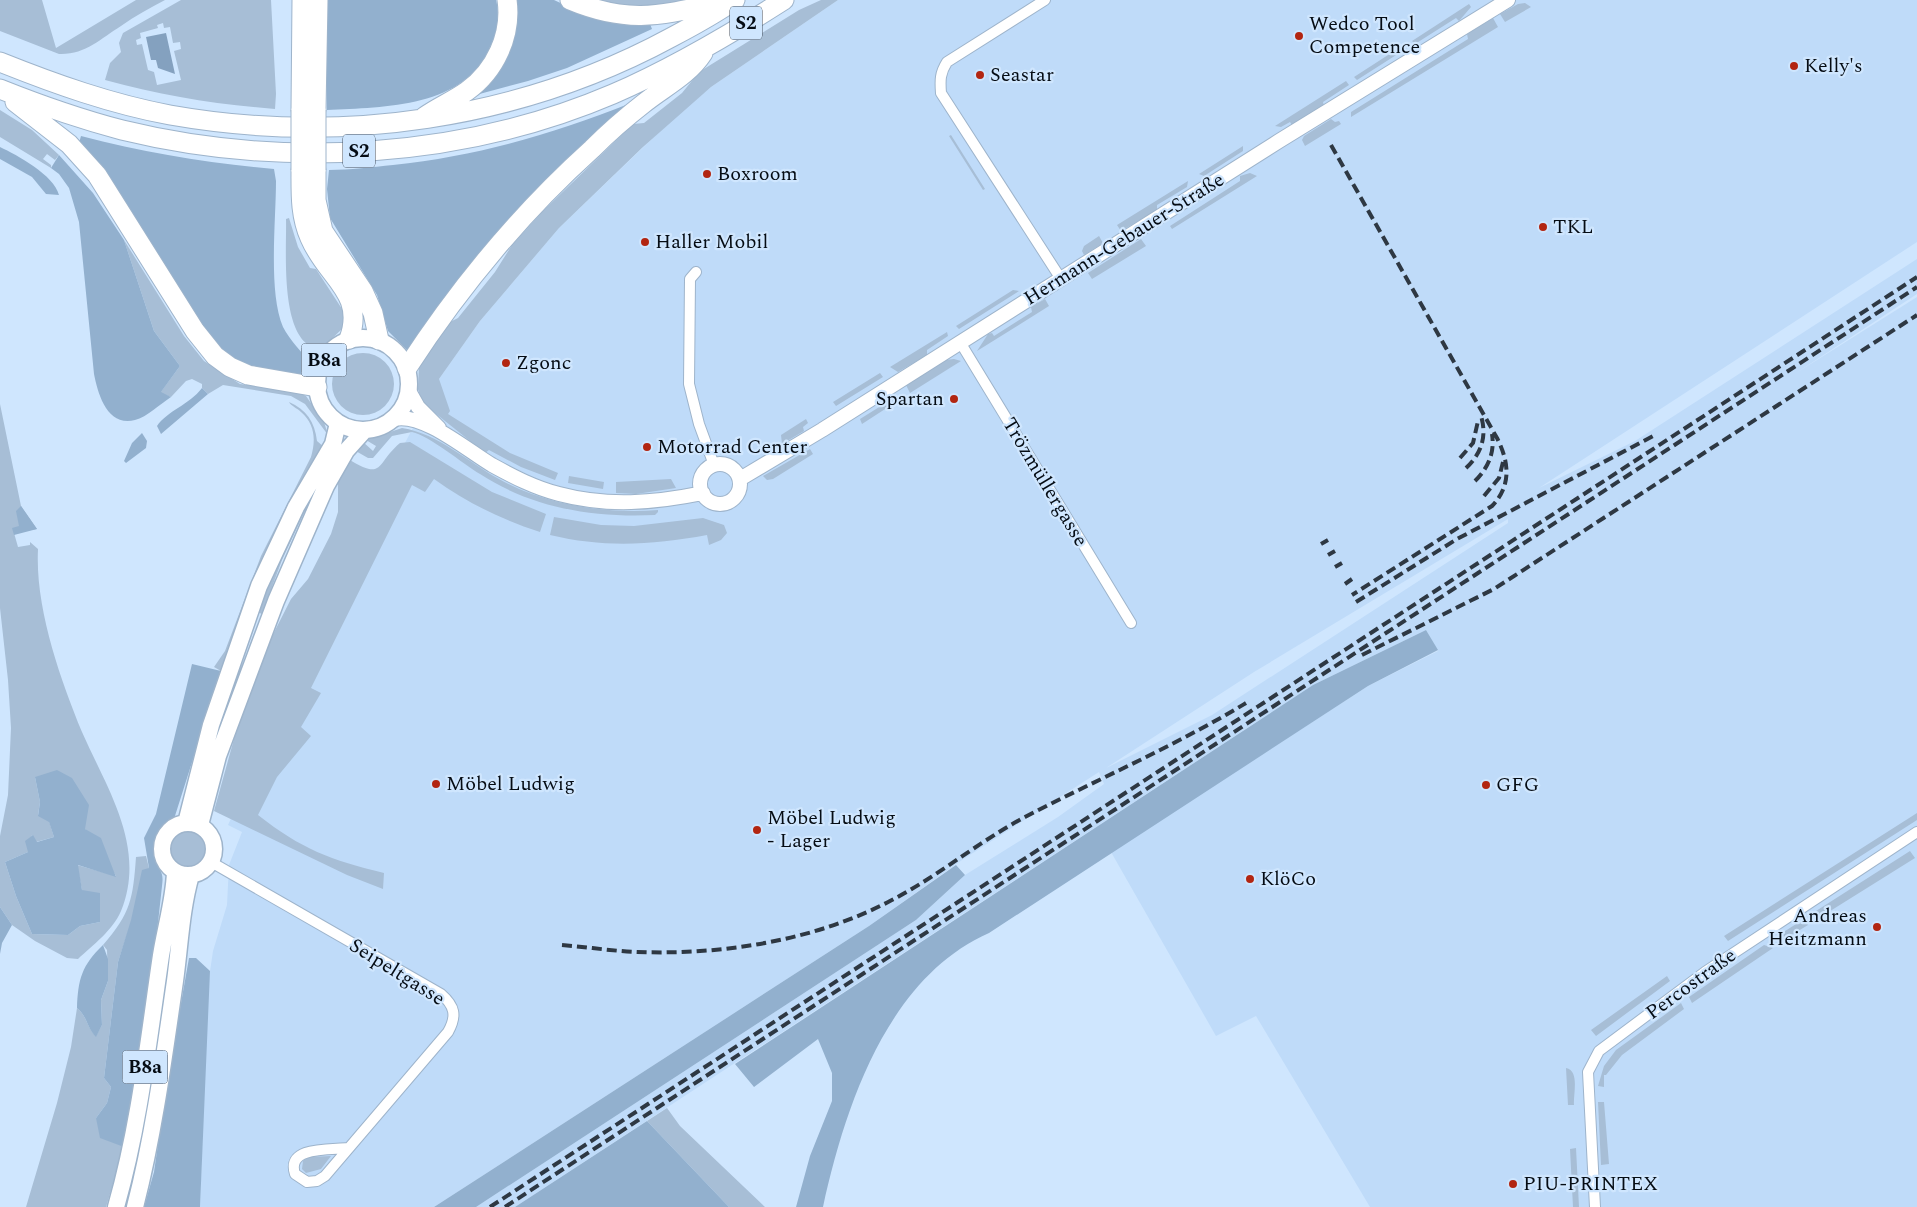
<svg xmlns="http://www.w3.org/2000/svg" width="1917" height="1207" font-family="Spectral,serif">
  <rect width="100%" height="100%" fill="#cfe6fe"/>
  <!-- built -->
  <path fill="#bfdbf9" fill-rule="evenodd" d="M838,0H1917V242L1539,488L1635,441L1917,259V294L1793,375L1917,297V1207H1370L1256,1016L1216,1036L1111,852L1368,686L1438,651L1426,630L1313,685L515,1207H476L916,920L965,875L1058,817L1104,784L1099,772L962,860L869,926L434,1207H200L208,985L213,951L227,905L229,865L242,832L228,825L390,471L439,379L480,321L559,228L676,116L711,87ZM1508,519V523L1212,715L1106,768L1254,672Z"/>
  <!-- green -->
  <path fill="#a7bed6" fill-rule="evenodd" d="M0,0H42L56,48L136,0H165C150,8 135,16 121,26C100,39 85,55 59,54L0,31Z
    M181,0H271L276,94L275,109C214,104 163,96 105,80L110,63L121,52L119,43L123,33ZM163,23L164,28L170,27L173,43L180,42L181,49L174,51L181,80L157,85L154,72L148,70L142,44L137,45L136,40L141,38L140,33L158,28L157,25Z
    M594,0H692L683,3L626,8Z
    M821,0H838L711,87L643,147L559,228L480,321L439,379L450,411L448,414L510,453L558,473L555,480L521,467L489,450L485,453L425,405L420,397L418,389L419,363L448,323L458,318L495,272L512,245L543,211L633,124L644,123L682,93L699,72L799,10Z
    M1525,3L1531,7L1505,22L1500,14L1518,4Z
    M1469,4L1471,7L1459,21L1456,18L1415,44L1412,41Z
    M1493,18L1498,27L1351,117V112L1468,39L1467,34Z
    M1402,46L1404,50L1357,80L1354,77Z
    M1346,81L1349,85L1323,102L1324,106L1292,125L1290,122L1281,127L1275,126Z
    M0,110L32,130L59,155L55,160L47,154L43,159L51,165V168L0,137Z
    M1331,119L1335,122L1339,121L1341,124L1305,146L1302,140L1304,136Z
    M951,135L985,189L983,190L949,136Z
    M1243,146V151L1204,176L1199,174Z
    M1250,173L1257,176L1172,229L1170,226L1240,181V176Z
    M1188,181L1187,187L1157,205V210L1121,231L1117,225Z
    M289,218L298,247L310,268L316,269L344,312L343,328L321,349C278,347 287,248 286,219Z
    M1099,236L1103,243L1084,255L1082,251L1084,246Z
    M1141,239L1146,246L1092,279L1088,273Z
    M124,240L184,336L204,361L240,384L296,391L306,396L324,422L328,435L305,404L291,396L223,385L208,394L202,388V384L192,379L186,381L171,397L160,393L180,366L154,331Z
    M1013,290L1019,291L959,329L956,326Z
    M1045,299L1049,306L977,351L988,334L992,333L994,336L1032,312L1031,307Z
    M947,332L948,336L927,350V355L898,372L890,367Z
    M332 384a31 31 0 1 1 62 0a31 31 0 1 1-62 0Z
    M954,359L961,361L910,393L906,385L945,360Z
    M880,373L883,377L836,406L833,402Z
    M897,396L899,400L862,424L860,419Z
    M289,402C306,409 315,422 317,441L324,447L300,483L265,552L221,671L214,667L225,651L261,556L311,457C316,440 315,424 301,412C297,408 291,406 289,402Z
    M0,404L21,506L37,529L14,533L18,547L30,545V542L38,549C35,608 60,678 82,732C107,789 147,847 121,911C113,930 93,945 78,959L67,958L35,941L12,925L0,907V836L8,795L11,728L8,680L0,608ZM35,777L85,829L116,876L77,865L82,890L100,922L80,926L68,935L32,934L16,896L5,862L28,852L32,835L36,842L54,837L49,821L38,815L40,802Z
    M806,419L808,423L803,427L804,431L782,444L781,435Z
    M402,428C439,434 468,462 499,479C546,505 605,514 658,510V512L655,515C594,518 532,508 480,474C463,464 430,436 412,432L392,436L373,458H368L354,450L362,441L373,451L376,446L366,440Z
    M410,442L492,492L546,514L540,532C501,519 467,503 434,479L425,492L412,485L311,688L321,693L301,727L311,736L277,777L258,815C301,849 331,860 384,873L383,889L347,875L214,811L234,739L262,656L291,599L308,579L331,534L338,512V478L348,459C385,481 375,464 400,443Z
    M810,449L813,454L773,479L767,480L763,476Z
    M333,451L282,560L262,614L257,612L275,564Z
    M569,476L604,482L603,489L568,483Z
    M671,479L676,488L636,494L616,493V482Z
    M554,517L601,525L634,526L703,518L724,525L727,533L721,540L709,545L707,535C653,545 604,548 550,535Z
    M1917,813V820L1728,941L1724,936Z
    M169 849a19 19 0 1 1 38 0a19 19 0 1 1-38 0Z
    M1910,851L1915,858L1819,918L1816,911Z
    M146,856L149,868L118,962L104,1078L111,1087L107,1103L96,1118L124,1147L106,1207H26L57,1103L71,1047L77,1008C87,1016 87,1028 96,1036L102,1025L101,1000L108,981L107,950L103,945C131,913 133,898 136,857Z
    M1804,919L1808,925L1785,939L1782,933Z
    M1764,945L1773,948L1692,1003L1689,997Z
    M1667,976L1670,981L1596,1036L1591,1030Z
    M1681,1003L1684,1009L1622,1055L1606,1075H1604V1087L1598,1086L1604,1066L1616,1050Z
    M160,1006H164L136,1176L132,1175Z
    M1566,1068C1580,1071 1573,1094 1574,1105H1568Z
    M1598,1102H1604L1609,1164L1601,1165Z
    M667,1108L680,1126L765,1207H729L647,1121Z
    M1576,1148L1579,1207H1573L1570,1149Z
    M331,1156L321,1169L306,1173L302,1169L303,1161L308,1157Z"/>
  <!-- forest -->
  <path fill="#92b0ce" d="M327,0H496C500,15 497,32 491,45C466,108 385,107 327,110L325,21Z
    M512,0H554L582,13L650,24L652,29L567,68L528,81L472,96Z
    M631,103L428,322L407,350L388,331L377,295L330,218L327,189L329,170C350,170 372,167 393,165C478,156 553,134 631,103Z
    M81,136C145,153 208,163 274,169L276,181C276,221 268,292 283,327C290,341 302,351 310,364L308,375L254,370L216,350L79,143Z
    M0,147C17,155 54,175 59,195L46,194L32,177L0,159Z
    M59,155L93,193L124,240L154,331L180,366L161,392L171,397C160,404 147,417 135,420C107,427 98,394 94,374L79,222L69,188L59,174L51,168Z
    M202,388L208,394L161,434L157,426C167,411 189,405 202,388Z
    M142,433L147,441L146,448L126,463L124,461L132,443Z
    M21,506L37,529L14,535L12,528L19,526L16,511Z
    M1426,630L1438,650L1368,686L989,933C887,978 845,1107 823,1207H796L810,1156L832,1101V1073L818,1039L754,1087L735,1064L1313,685Z
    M192,664L221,671L174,819C160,830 150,843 156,861C160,873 164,871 162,886C153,973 140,1061 124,1147L100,1138L96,1118L107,1103L111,1087L104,1078L118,962L131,920L142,870L149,868L144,838L156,814Z
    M57,770L72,778L89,805L85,829L101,838L116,877L78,865L82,890L100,893V922L80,926L68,935L32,934L16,896L5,862L28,852L25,841L33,835L37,842L54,837L49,822L38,816L40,802L35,777Z
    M956,865L965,875L916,920L476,1207H434L869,926Z
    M0,907L12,925L2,943L0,954Z
    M103,945L108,959V981L101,1000L102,1025L96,1037C87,1028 87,1016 77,1008C78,979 82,965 103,945Z
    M189,958H196L210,971L200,1207H144L154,1172L167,1082Z
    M647,1121L729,1207H515Z"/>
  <!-- water -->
  <path fill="#84a1bf" d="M166,33L175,74L158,68L156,60H151L146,37Z"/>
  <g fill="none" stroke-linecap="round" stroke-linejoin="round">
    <defs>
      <path id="street" d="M1045,0L947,62C940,73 940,80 941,93L1061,279
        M696,272L690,279L689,384L699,424L714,465
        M960,342L1131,623
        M211,862L441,994C455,1006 457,1016 448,1032L325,1176L317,1181L307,1182L295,1174C286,1146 330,1150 348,1148
        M1595,1207L1588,1072L1599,1051L1705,972L1917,832"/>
      <path id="secondary" d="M409,391L418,407L439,428
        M394,419C423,412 468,451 492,465C514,477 535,488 559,494C608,507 654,503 703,493
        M700 484a20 20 0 1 1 40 0a20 20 0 1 1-40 0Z
        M740,479L822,430L1279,141L1508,0"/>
      <path id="primary" d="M317 384a46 46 0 1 1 92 0a46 46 0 1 1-92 0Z
        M162 849a26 26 0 1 1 52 0a26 26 0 1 1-52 0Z
        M186,823L211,725L259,586L296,507L333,444L338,423
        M200,825L218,756L276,601L326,486L346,451L364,431
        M116,1207C139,1127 148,1044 160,962C164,932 174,902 175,872
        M135,1207C154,1133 164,1057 175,981C180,945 181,910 191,875"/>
      <path id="highway" d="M570,0C630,25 662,15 722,2
        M0,62C55,84 111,104 170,115C340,145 519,120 672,37C693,26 715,14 735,0
        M0,89C40,105 80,119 122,130C282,169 461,159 613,94C673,68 729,35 784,0
        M15,102L69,144L97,175L195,331L215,356L230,367L248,375L317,387
        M301,110L302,0
        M316,110L318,0
        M424,117C438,107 453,101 467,91C495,71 512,35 507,0
        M301,170C301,193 300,216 310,238C327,278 366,293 349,339
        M316,170V200L323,231L363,291L373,313L379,340
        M407,368C459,288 521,213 592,149C608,133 625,118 643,104C664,87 688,76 703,53"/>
    </defs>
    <!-- street casing -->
    <use href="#street" stroke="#9eb4cb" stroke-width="12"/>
    <!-- secondary casing -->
    <use href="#secondary" stroke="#9eb4cb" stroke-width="16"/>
    <!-- primary casing -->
    <use href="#primary" stroke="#9eb4cb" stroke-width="19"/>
    <!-- highway casing -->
    <use href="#highway" stroke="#9eb4cb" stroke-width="21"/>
    <!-- street -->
    <use href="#street" stroke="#fff" stroke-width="10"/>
    <!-- secondary -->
    <use href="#secondary" stroke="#fff" stroke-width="14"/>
    <!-- primary -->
    <use href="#primary" stroke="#fff" stroke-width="16"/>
    <!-- highway -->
    <use href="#highway" stroke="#fff" stroke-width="19"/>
    <!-- rail -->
    <path stroke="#2e3843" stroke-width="4" stroke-dasharray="10 5" stroke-linecap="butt" d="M1331,145L1497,438C1509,462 1512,485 1492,506L1352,595
      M1460,458L1473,443L1478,421
      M1466,468C1482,453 1487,436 1481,416
      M1475,481C1488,468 1495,453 1492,434
      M1484,496L1499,478L1503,462
      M1321,544L1328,540
      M1328,555L1335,551
      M1335,567L1342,563
      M1345,584L1352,579
      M1356,602L1457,539L1657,434
      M1362,655L1494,589L1917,315
      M562,945C587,947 612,951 637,952C722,955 814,941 890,901C937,877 978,842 1025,817C1098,779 1175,746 1246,703
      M490,1207L1917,277
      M505,1207L1917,287"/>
    <defs>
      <path id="highway-bridge" d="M301,110V170
        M316,110V170"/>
    </defs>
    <!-- highway-bridge casing -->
    <use href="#highway-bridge" stroke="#9eb4cb" stroke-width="21" stroke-linecap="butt"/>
    <!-- highway-bridge -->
    <use href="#highway-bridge" stroke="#fff" stroke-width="19"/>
  </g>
  <!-- markers -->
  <g fill="#b22511" stroke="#cfe6fe" stroke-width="2">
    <circle cx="1299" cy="36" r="5"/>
    <circle cx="1794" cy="66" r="5"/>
    <circle cx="980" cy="75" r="5"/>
    <circle cx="707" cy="174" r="5"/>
    <circle cx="1543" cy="227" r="5"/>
    <circle cx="645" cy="242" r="5"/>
    <circle cx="506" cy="363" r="5"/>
    <circle cx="954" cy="399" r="5"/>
    <circle cx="647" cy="447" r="5"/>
    <circle cx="436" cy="784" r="5"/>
    <circle cx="1486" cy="785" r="5"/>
    <circle cx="757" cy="830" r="5"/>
    <circle cx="1250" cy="879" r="5"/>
    <circle cx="1877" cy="927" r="5"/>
    <circle cx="1513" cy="1184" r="5"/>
  </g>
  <g text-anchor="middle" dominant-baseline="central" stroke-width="4.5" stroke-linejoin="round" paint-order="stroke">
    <!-- shield labels -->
    <g fill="#cfe6fe" stroke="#424d5a" stroke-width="1">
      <rect x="730" y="6.5" width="32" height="33" rx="4"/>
      <rect x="343" y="134.5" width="32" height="33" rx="4"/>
      <rect x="301.5" y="343.5" width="45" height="33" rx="4"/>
      <rect x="122.5" y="1050.5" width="45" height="33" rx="4"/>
    </g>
    <g font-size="19" font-weight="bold" fill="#050c14">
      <text x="746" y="23">S2</text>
      <text x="359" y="151">S2</text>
      <text x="324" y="360">B8a</text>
      <text x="145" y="1067">B8a</text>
    </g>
    <!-- poi labels -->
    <g font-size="20" fill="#050c14" stroke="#cfe6fe" text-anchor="start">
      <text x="1309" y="24">Wedco Tool<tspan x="1309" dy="23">Competence</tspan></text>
      <text x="1804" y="66">Kelly's</text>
      <text x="990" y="75">Seastar</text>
      <text x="717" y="174">Boxroom</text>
      <text x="1553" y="227">TKL</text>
      <text x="655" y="242">Haller Mobil</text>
      <text x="516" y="363">Zgonc</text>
      <text x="944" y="399" text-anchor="end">Spartan</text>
      <text x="657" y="447">Motorrad Center</text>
      <text x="446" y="784">Möbel Ludwig</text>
      <text x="1496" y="785">GFG</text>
      <text x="767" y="818">Möbel Ludwig<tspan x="767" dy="23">- Lager</tspan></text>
      <text x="1260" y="879">KlöCo</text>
      <text x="1867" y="916" text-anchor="end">Andreas<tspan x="1867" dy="23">Heitzmann</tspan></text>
      <text x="1523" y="1184">PIU-PRINTEX</text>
    </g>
    <!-- street labels -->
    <g font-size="20" fill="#050c14" stroke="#cfe6fe">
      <text transform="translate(1124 239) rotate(-32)">Hermann-Gebauer-Straße</text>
      <text transform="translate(1045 482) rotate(59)">Trözmüllergasse</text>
      <text transform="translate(397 972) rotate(32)">Seipeltgasse</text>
      <text transform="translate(1691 984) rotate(-36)">Percostraße</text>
    </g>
  </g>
</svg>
